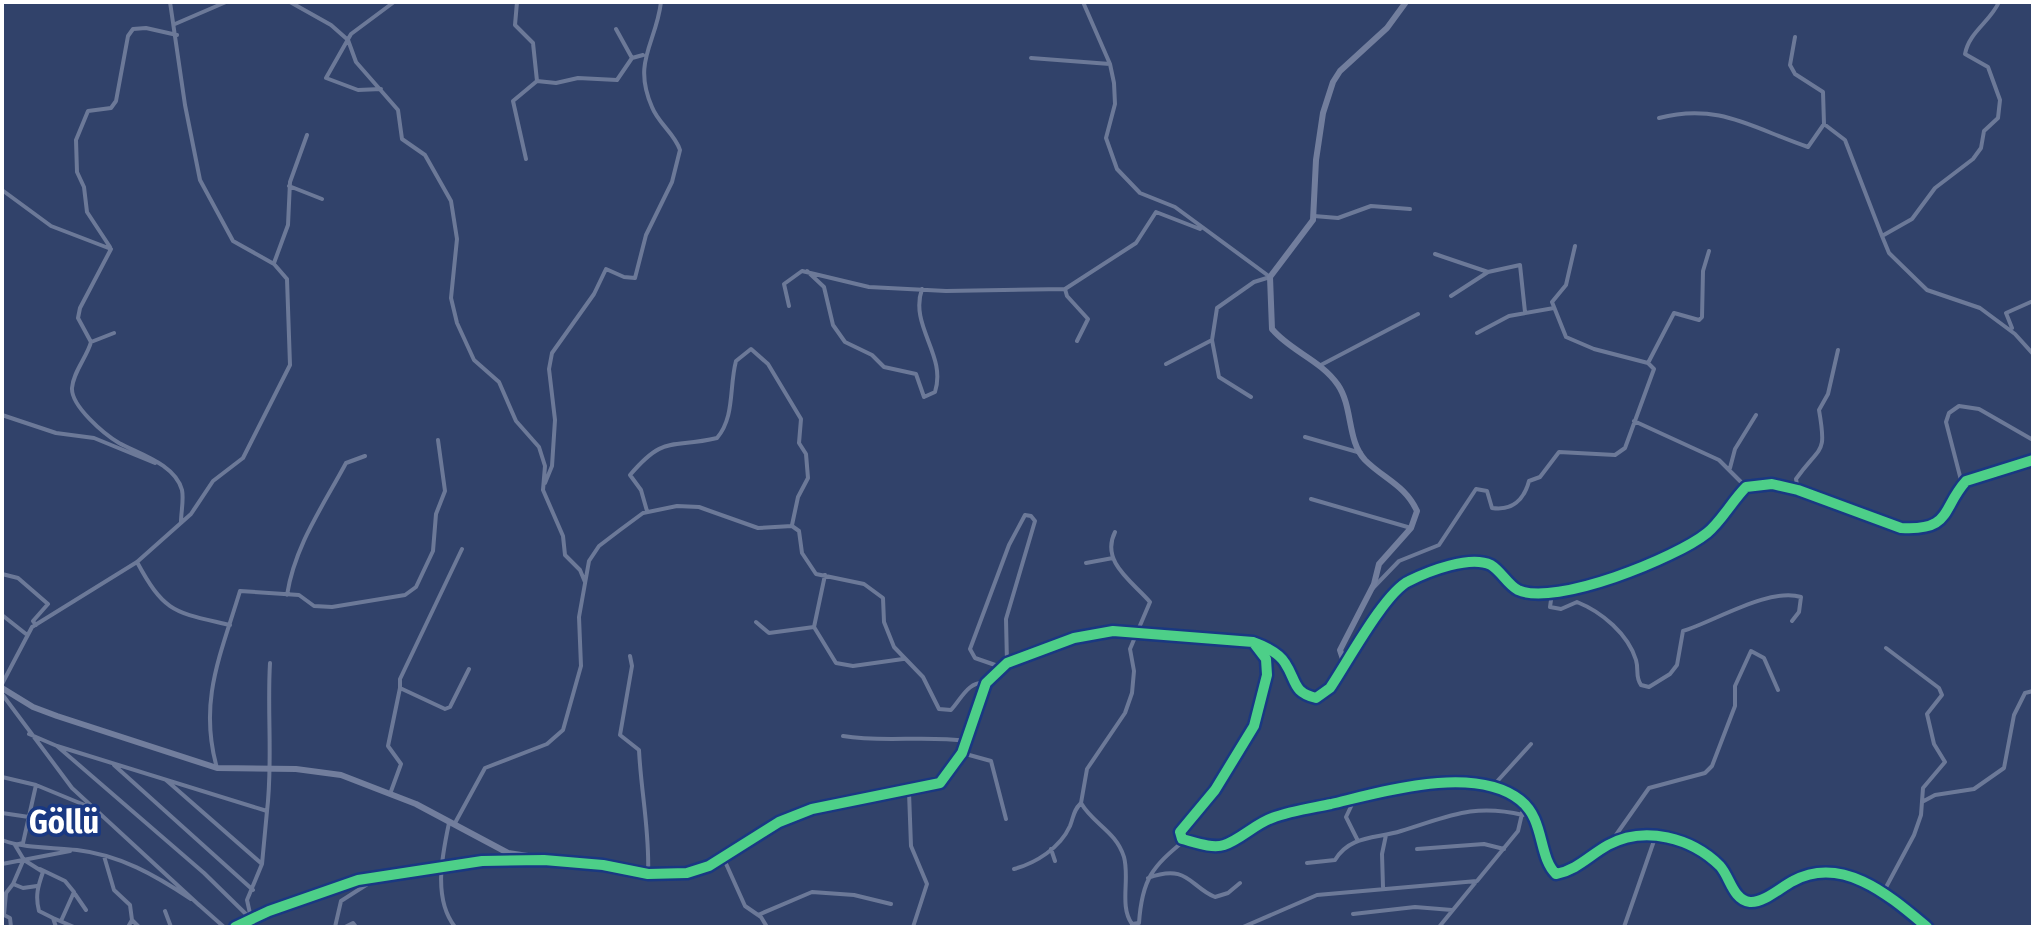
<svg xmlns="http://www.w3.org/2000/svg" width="2035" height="929" font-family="'Fira Sans Condensed',sans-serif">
  <rect width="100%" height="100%" fill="#31426a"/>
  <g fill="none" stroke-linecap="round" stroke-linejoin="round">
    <!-- street -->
    <path stroke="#6c7998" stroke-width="4" d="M290,2L331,25L348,40L356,62L398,110L402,139L425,155L451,201L457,239L451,298L457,323L474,360L499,382L516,421L539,447L545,466L543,490L563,536L565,555L580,570L585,582
      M517,2L515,25L533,43L537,81
      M1083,2L1110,64L1114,83L1115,104L1106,138L1117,169L1140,193L1175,207L1270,277
      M1999,2C1990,22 1969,32 1965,54L1988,67L2000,100L1998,118L1984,131L1981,148L1973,159L1935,188L1912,219L1882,236L1889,253L1927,290L1980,308L2015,334L2033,354
      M175,24L226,2
      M616,29L632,58
      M1795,37L1790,65L1795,74L1823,92L1824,124
      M1031,58L1110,64
      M381,89L358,90L326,78L351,34L394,2
      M1659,118C1719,102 1754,129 1808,147L1824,124L1845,140L1882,236
      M526,159L513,101L537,81L556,83L578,78L617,80L632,58L643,55
      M289,186L322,199
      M2,190L51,226L111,249L80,308L78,318L91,342C87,357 73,372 72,388C71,406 104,434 119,443C139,454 175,464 182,490C184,500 181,512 181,522
      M1314,216L1338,218L1371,206L1410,209
      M110,247L87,212L84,187L77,172L76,140L88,111L111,108L116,101L128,36L133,29L146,28L177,35
      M1435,254L1488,272
      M274,263L288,225L290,182L307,135
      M807,271L824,287L833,325L845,342L872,355L884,367L916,374L924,397L935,392C947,355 909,326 922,289
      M1065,289L1067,296L1088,319L1077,341
      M1451,296L1488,272L1520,265L1525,312
      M789,306L784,284L802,271L869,287L946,291L1065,289L1136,243L1156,212L1200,229
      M2012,328L2006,313L2033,301
      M1477,333L1509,316L1554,308
      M91,342L114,333
      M1648,363L1674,313L1699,320L1702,317L1703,271L1709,251
      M1166,364L1212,340
      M1319,366L1418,314
      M1251,397L1219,377L1212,340L1217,308L1254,282L1270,277
      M2,415L56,433L94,438L155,463
      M1634,421L1719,460L1746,487
      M1305,437L1361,453
      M1730,468L1735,449L1756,415
      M545,483L552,466L555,420L549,369L552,353L594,294L606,269L624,277L635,278L646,235L672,182L680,150C675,134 658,123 652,107C632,61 656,44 661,2
      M1962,484L1946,422L1949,413L1959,406L1979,409L2033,440
      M1798,490L1796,479C1821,444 1827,456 1819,410L1828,394L1838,350
      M1311,499L1411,528
      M647,511L641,490L630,475C665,434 671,449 717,438C735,417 729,387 736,361L751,349L768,364L801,419L799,443L806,454L808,478L798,497L792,525
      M1115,532C1100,562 1133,582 1150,602L1130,649L1134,671L1132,693L1125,713L1087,769L1081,803C1093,824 1116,831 1124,857C1130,879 1119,906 1132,924L1139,923C1142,879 1152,867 1185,840
      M137,562C165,614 175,612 230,625
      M1086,563L1113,558
      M2,574L18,578L48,604L33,621L36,625
      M825,575L814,627L836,663L853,666L903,659
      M1373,588L1399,561L1439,545L1476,489L1487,491L1492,508C1512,511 1524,500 1529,481L1540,477L1559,452L1615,455L1625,448L1654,369L1648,363L1594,349L1566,337L1552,302L1566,285L1575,246
      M1552,593L1550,607L1561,609L1577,602C1602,612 1628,634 1636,660C1639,670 1635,677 1641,685L1649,687L1670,674L1677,665L1683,631C1715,621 1770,587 1801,597L1799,612L1792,621
      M287,595C295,545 323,506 346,463L365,456
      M2,615L26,634
      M756,622L769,633L814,627
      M1255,644C1272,669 1265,674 1258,701C1250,735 1237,762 1216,790C1204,804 1188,815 1180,832L1182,839C1194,842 1212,849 1224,845C1240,840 1255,824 1272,818C1290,811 1312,808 1331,804C1382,792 1474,764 1520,800C1545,819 1538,857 1556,874C1577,870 1590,855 1608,845C1645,825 1692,838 1720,866C1730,877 1733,900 1750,902C1764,903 1781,887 1793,881C1843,854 1891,897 1927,927
      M630,656L632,666L620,735L639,750C641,792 650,833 648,874
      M1001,667L975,658L970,649L1009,545L1025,515L1031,516L1035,521L1006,619L1007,663
      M2,684L32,627L137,562L191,514L213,481L243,458L290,365L287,279L274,264L233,241L200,180L185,105L170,2
      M400,688V679L462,549
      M2,694L72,788L199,905
      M29,734L57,746L204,873L252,920
      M843,736C884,743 924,735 966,741
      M57,746L267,811C273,762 267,713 270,663
      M962,753L991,761L1006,819
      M114,765L253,890
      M217,768C198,701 221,654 240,591L299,595L314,606L332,607L405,595L416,587L433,551L436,514L445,491L438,440
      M2,777L36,785L87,806
      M166,780L262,864L267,811
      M36,785L23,843L15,845L24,860L43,872C38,886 35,896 39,911L53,918L56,927
      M1492,787L1531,744
      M909,792L911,846L927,884L913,927
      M390,794L401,764L388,746L400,688L445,709L450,707L469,669
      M1355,798L1346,817L1357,839
      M1922,802L1935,795L1974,789L2004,768L2014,715L2025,693L2033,691
      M2,813L29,817
      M449,823C442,856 433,899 455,927
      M455,823L485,768L547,744L563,730L581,666L579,617L589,561L599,546L620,530L643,513L677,506L699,507L758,528L792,526L799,531L802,553L816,574L864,584L883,598L884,622L894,647L923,677L939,709L951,710C962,698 968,681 986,683
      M2,840C26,849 52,847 77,850C120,855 155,875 191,899
      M1611,842L1649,788L1705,773L1712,766L1735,706V686L1751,651L1764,658L1778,690
      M1051,849L1055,861
      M1417,849L1484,844L1504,849
      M104,856L114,890L130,905L132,920L128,927
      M723,857L745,906L761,917L767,927
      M1307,863L1335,860C1350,835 1376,839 1401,831C1448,817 1472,803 1523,815
      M2,864L70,851
      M40,869L65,881L74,892L61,921
      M1014,869C1036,863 1060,848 1070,826C1074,816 1073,811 1081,803
      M1148,878C1188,863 1190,887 1215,897L1228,893L1240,883
      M13,884L23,861
      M1383,887L1382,854L1386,835
      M1884,891L1914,835L1921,815L1923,788L1945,762L1934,744L1927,714L1942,695L1939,688L1886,648
      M75,894L86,910
      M198,904L224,927
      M165,911L171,927
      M1353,914L1415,907L1452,910
      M758,915L812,892L854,895L891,904
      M53,918L74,927
      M251,918L247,900L262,864
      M132,920L139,927
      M11,927L10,918L4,915L6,893L13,884L23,888L37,886
      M235,927L269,911L358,880L482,861L542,860
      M335,927L341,901L377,878
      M345,927L353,923L356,927
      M1243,927L1317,895L1477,881L1518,831L1524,805
      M1439,927L1475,883
      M1624,927L1656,835"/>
    <!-- secondary -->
    <path stroke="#727e9d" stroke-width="6" d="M1345,665L1340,650L1374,584L1379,564L1411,528L1417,511C1405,485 1384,479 1365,460C1347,441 1353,407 1338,385C1321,360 1290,351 1272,329L1270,277L1313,220L1316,160L1323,113L1333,82L1340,71L1387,28L1406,2
      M2,688L33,707L57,716L217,768L296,769L341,775L416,804L508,853L648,874L687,873L709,866L779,822L812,809L940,783L962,753L986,683L1007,663L1074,638L1113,631L1253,642C1264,646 1279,653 1285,663C1297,681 1292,692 1316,698L1330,688C1347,663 1385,592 1409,581C1429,571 1470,555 1491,565C1501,571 1508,585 1518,590C1555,607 1676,558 1707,533C1721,522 1732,501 1746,487L1772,484L1798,490L1901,528C1952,531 1941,509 1966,481L2033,460"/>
    <defs>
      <path id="cycleway" d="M1253,642L1266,659L1267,675L1254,726L1215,790L1180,832L1182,839C1194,842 1212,849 1224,845C1240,840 1255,824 1272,818C1290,811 1312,808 1331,804C1382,792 1474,764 1520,800C1545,819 1538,857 1556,874C1577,870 1590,855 1608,845C1645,825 1692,838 1720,866C1730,877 1733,900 1750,902C1764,903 1781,887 1793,881C1843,854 1891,897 1927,927
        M235,927L269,911L358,880L482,861L544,860L603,865L648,874L687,873L709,866L779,822L812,809L940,783L962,753L986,683L1007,663L1074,638L1113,631L1253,642C1264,646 1279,653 1285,663C1297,681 1292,692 1316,698L1330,688C1347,663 1385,592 1409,581C1429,571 1470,555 1491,565C1501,571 1508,585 1518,590C1555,607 1676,558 1707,533C1721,522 1732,501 1746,487L1772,484L1798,490L1901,528C1952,531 1941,509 1966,481L2033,460"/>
    </defs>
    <!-- cycleway casing -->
    <use href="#cycleway" stroke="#193882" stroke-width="15"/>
    <!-- cycleway -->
    <use href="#cycleway" stroke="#4dcf88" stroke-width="10"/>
  </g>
  <g text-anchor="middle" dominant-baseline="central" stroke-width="7" stroke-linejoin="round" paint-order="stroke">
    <!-- quarter labels -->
    <g font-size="32" font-weight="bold" fill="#fff" stroke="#193882">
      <text x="64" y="822">Göllü</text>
    </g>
  </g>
  <!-- border -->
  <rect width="2035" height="929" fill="none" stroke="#ffffff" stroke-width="8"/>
</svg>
